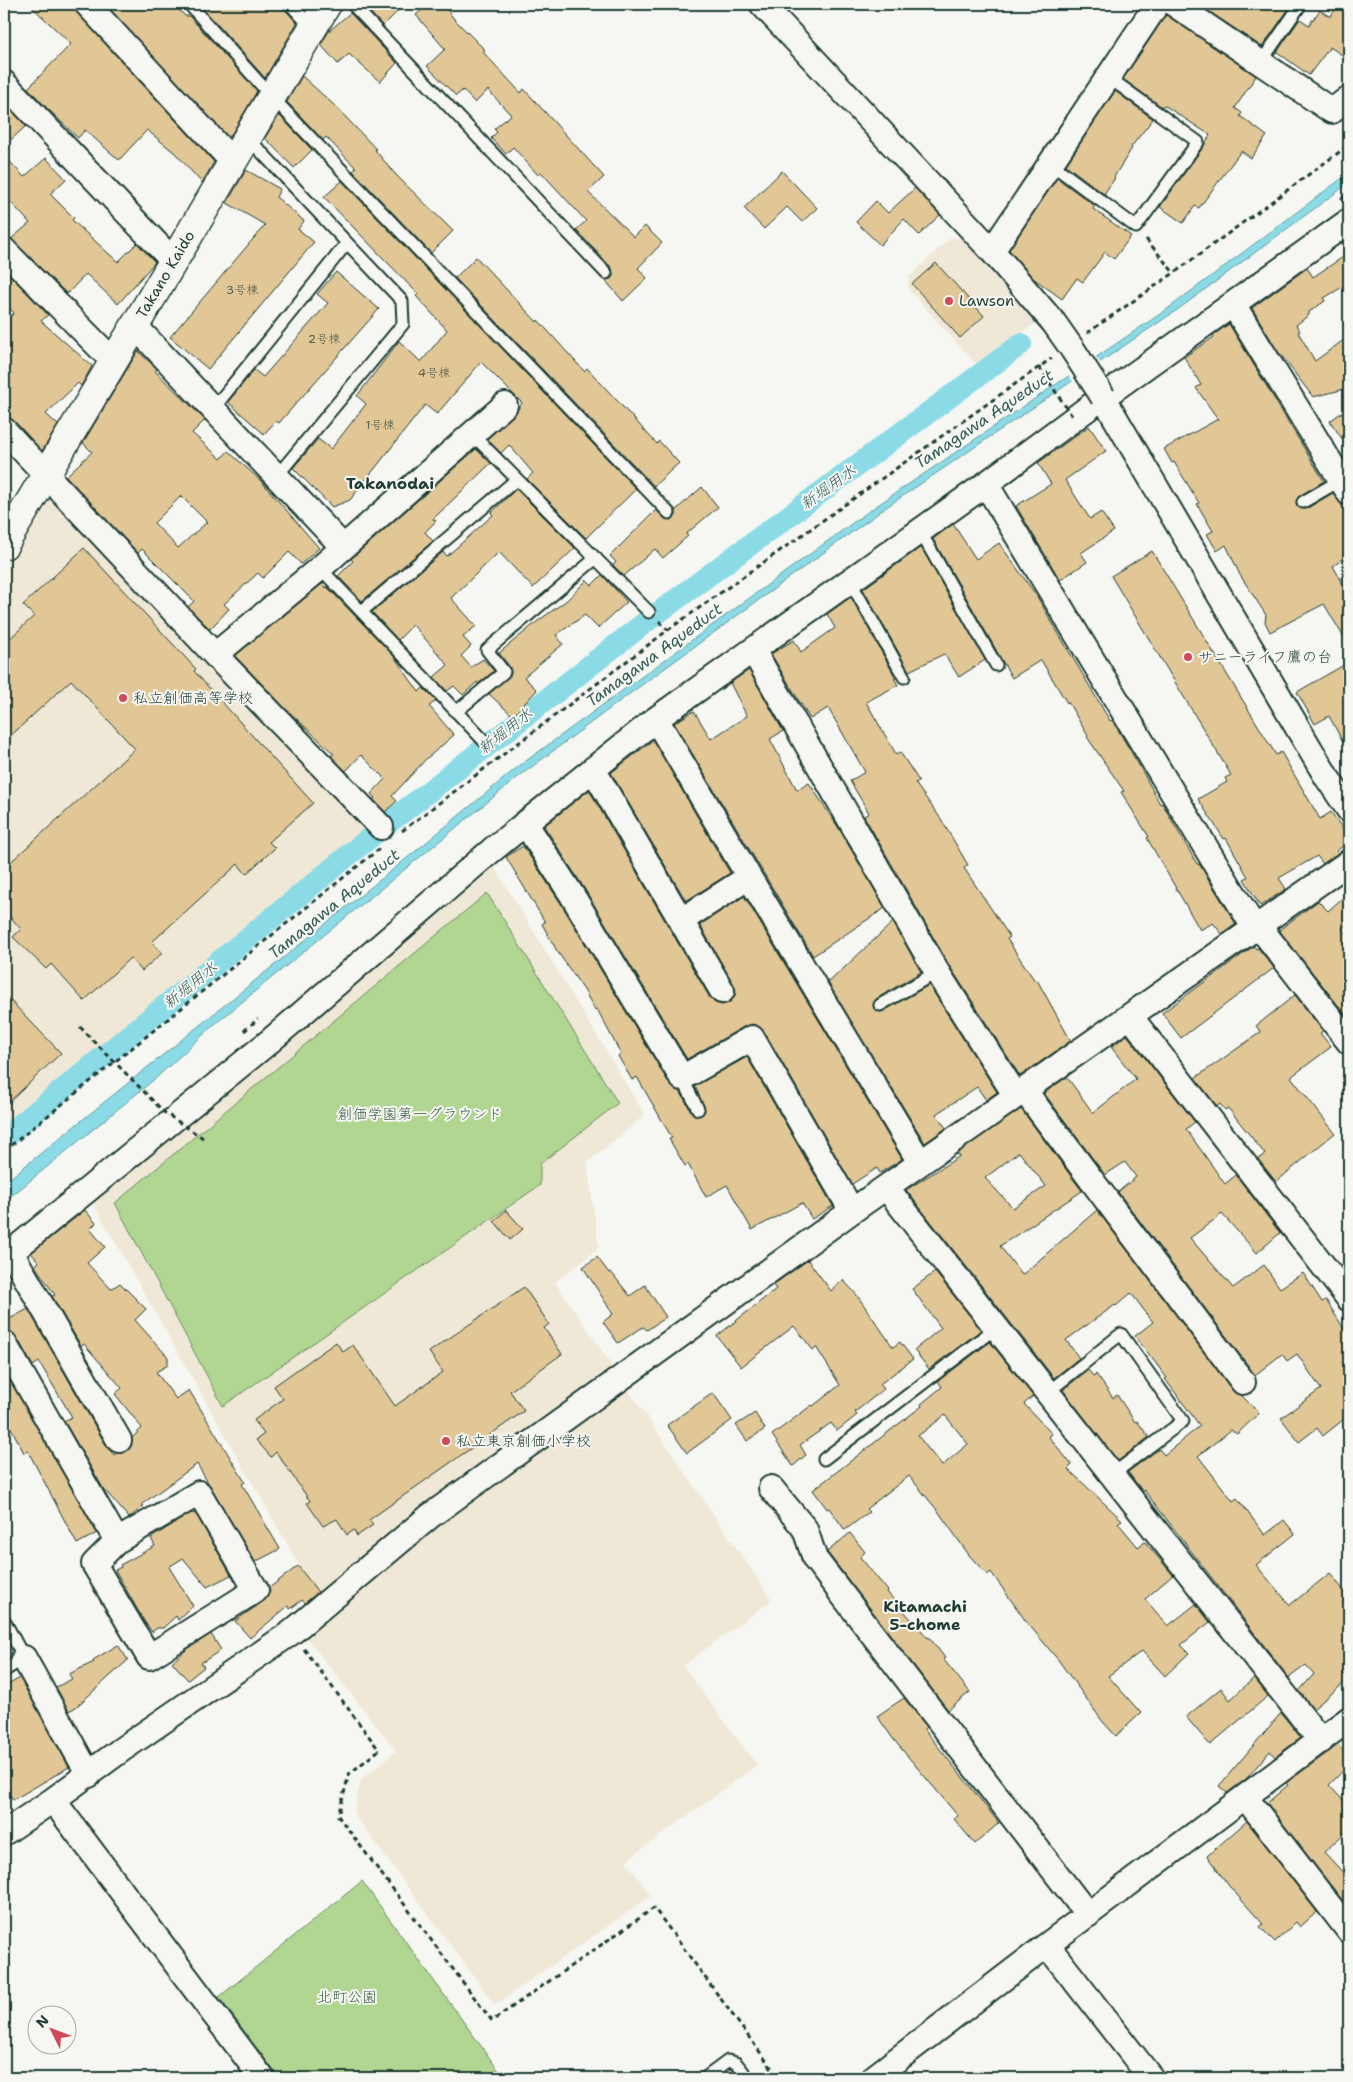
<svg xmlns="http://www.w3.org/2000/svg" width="1353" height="2082" font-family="'Shantell Sans','Klee One',sans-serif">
  <rect width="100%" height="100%" fill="#f6f6f2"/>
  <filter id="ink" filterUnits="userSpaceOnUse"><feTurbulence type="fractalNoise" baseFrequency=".02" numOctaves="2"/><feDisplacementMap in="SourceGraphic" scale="10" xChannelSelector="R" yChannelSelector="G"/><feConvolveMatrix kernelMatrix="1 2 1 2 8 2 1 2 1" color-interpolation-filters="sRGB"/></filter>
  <g filter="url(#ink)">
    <!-- built -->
    <path fill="#f0e8d6" d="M950,238H964L1040,320L976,364L908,289L909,277Z
      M48,492L367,830L348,853L4,1126V566Z
      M492,863L645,1115L587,1163L599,1248L555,1282L772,1600L683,1666L757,1765L626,1861L651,1896L495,2005L353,1813L361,1780L396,1751L303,1633L327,1614L90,1198Z"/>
    <!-- green -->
    <path fill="#b1d692" stroke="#688a63" d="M487,893L618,1103L540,1164V1185L223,1406L115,1203Z
      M362,1881L504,2078H279L219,1997Z"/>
    <!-- water -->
    <path fill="#8bdbe7" stroke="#609c9f" d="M1349,173V183L1180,308L888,506L628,695L517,778L215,1024L156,1078L4,1202V1183L417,850L519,766L869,511L1166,310Z"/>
    <!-- pier -->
    <path fill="#f6f6f2" d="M1094,354L1101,364L1074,383L1067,373Z"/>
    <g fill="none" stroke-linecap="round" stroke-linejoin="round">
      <!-- canal -->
      <path stroke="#8bdbe7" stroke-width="22" d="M4,1138L373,835L647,621L1021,344"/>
    </g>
    <!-- building -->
    <path fill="#e1c696" stroke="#1f3d34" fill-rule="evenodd" d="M29,4L74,5L77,13L214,162L202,183L175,153L147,130L119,160L85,130L78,138L47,108L28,88L71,44Z
      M105,4H174L185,16H189L257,91L229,138Z
      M203,4H280L297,23L265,78L201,6Z
      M362,4H405L383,26Z
      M429,4H443L454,19L485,50L483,52L521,93L524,89L604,177L588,192L634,237L645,226L662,243L638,268L647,278L623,301L605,280L611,279L613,276L612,268L576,230L586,221L541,172L538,175L513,147L506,154L491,138L497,132L494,129L511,115L488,90L475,103L463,90L456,96L427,66L445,49L416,15Z
      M1198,4H1279L1288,10L1262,47Z
      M1339,4H1349V44L1342,55L1330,47L1309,75L1277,52L1300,19L1309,25L1320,10L1330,17Z
      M350,13L397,63L380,82L349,54L338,64L321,45L329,31Z
      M1166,15L1256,76L1235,108L1242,113L1240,116L1267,136L1251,158L1241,151L1199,208L1195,206L1183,223L1160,207L1204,146L1210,135L1164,105L1162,107L1123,79Z
      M302,76L335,106L376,149L375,150L396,175L453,231L431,253L353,171L356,168L326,137L323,140L287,102Z
      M1115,91L1153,119L1131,147L1132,148L1114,177L1115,178L1104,194L1066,165Z
      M12,111L26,126L4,146V119Z
      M279,115L312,150L294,168L265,138Z
      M4,155L24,177L46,158L66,179L50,194L74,218L72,220L118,262L137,243L155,262L118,304L86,274L67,294L11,239L30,223L4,195Z
      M246,170L280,189L276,197L304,221L298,229L314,242L208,369L170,337L265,225L227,203Z
      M782,171L817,208L802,222L787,207L764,229L744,208Z
      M1057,178L1095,206L1093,209L1131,236L1114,259L1105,252L1083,282L1077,278L1062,299L1033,278L1009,250Z
      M342,181L636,489L586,538L527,479L533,473L509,445L501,453L487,439L514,415L522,403L481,362L437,414L425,405L350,500L332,507L293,468L318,439L331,449L366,404L357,396L399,341L421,362L447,330L416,296L418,294L324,197Z
      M915,188L940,215L919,235L904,219L880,245L856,222L876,201L888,213Z
      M1349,253V283L1324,298L1325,301L1309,312V315L1296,325L1300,331L1298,332L1315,361L1349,336V388L1313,397L1277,350L1252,308L1307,268L1313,277Z
      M476,257L537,322L538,320L584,371L587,368L657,444L659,441L679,463L654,486L455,278Z
      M936,263L984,316L960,338L912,284Z
      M4,269L48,315L41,321L92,366L81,386L78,383L46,414L58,425L42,451L14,421L4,417V323L14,313L4,302Z
      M336,272L379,309L279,423L276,421L264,434L228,402L254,370L263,377L328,303L317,294Z
      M1229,324L1324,481L1299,496L1296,502L1297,506L1303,509H1306L1333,493L1349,516V555L1333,566L1349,595V646L1324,604L1270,632L1265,622L1266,615L1240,575L1226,545L1217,551L1207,534L1213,531L1197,504L1199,503L1174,462L1172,463L1164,449L1218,419L1196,388L1201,385L1184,357L1214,337L1213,335Z
      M138,351L157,369L155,371L205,420L192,433L221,459L228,451L261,481L319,548L301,564L289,552L263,578L258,573L224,604L229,609L210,629L188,607L194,601L142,549L138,553L66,476L92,452L83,443ZM181,496L207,522L178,548L154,523Z
      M1349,407V449L1330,421Z
      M1089,426L1106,451L1065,480L1090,519L1101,512L1114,531L1081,553L1087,562L1060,580L1016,506L1051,484L1038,463Z
      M476,449L491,463L433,519L436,521L425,532L433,541L362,601L338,576L353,561L351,559Z
      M702,487L718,507L686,534L688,536L663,558L655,549L624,576L613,565L616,562L610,556L656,510L664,518L671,520L676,516V510Z
      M516,489L575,548L533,588L499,552L451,598L476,626L463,637L471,646L461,656L471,667L483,659L494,671L478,684L477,682L463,695L454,686L447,691L434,677L448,665L413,625L398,640L372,612L443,552L447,556L493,515L491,513Z
      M953,524L976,559L999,543L1036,595L1110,721L1112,720L1140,767L1160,804L1162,803L1197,864H1199L1236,924L1222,934L1213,923L1200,930L1147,838L1149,837L1121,792L1124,791L1087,737L1088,736L1068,702L1067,703L1041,660L1012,678L933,539Z
      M921,547L985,660L959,677L944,654L909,671L863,589Z
      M84,548L196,669L194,671L313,803L269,842L275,848L246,874L238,864L152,942L162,953L142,971L130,958L84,1001L51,964L46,969L13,937L21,929L4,910V868L135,749L71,680L4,742V644L34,616L23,605Z
      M1152,551L1276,755L1281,752L1320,819L1331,812L1349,838V842L1336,851L1338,853L1323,864L1317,856L1279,878L1286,889L1260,906L1244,879L1248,877L1226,838L1224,839L1198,799L1227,782L1225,778L1231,775L1111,576Z
      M602,575L627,602L598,628L585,615L556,635L563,644L524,677L537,690L513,716L489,694L511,674L510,667L499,653L538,621L567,600L587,580L592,585Z
      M322,584L326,588L327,587L393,655L419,692L423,688L436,701L429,706L454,735L425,760L392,796L397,801L385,812L373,799L375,798L371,794L385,779L361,755L346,771L331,756L334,754L285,708L235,656Z
      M851,597L896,678H894L898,685L866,702L896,754L900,752L919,781L915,783L941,819L968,865L964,868L1010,937L1007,939L1035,981L1037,980L1071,1041L1020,1076L949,965L864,816L869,813L850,781L865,772L828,708L810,719L771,654L794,640L801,652L835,628L827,614Z
      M1349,662V753L1329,716L1315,724L1297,692Z
      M749,670L783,731L770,739L797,790L809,783L838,827L885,908L813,956L674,723L694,711L711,739L747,716L730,683Z
      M653,740L730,873L686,901L611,773Z
      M589,790L710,998L715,1003L722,1005L728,1003L734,998L736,991L734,985L700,925L744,896L902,1159L880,1173L877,1168L852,1184L764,1031L758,1026L752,1024L745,1026L687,1059L584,888L544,826Z
      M523,846L560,902L670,1085L675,1090L680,1091L692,1113L698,1116L704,1113L705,1110L695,1086L747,1057L833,1206L812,1219L802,1203L752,1230L727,1185L706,1197L688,1164L685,1166L669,1139L672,1138L637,1077L632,1080L618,1056L621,1054L597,1009L595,1010L584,990L557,951L542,924L545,922L506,857Z
      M1349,892V922L1342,929L1349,938V1010L1345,1014L1279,930L1318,901L1328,911Z
      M893,922L921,972L876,999L873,1005L874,1009L880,1012L884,1011L929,985L997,1092L986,1100L977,1087L936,1114L946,1128L925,1143L828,983Z
      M1254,946L1256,949L1258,948L1274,968L1181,1038L1162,1013Z
      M4,994L61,1053L4,1107Z
      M1295,995L1323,1031L1320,1033L1331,1047L1291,1077L1335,1133L1276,1182L1258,1159L1265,1154L1228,1108L1225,1110L1220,1104L1217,1106L1195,1078L1261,1032L1256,1026Z
      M1127,1035L1195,1122L1186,1129L1225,1184L1236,1175L1280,1233L1257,1253L1222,1214L1190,1238L1233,1288L1264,1265L1280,1288L1303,1273L1322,1302L1326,1300L1349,1337V1415L1323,1436L1317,1428L1299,1442L1281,1418L1321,1389L1297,1354L1287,1361L1282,1354L1255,1375L1118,1192L1136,1177L1125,1162L1105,1175L1044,1093L1067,1077L1093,1113L1136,1079L1111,1047Z
      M1021,1109L1082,1191L1000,1246L1022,1275L1097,1210L1232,1390L1241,1395L1259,1413L1237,1434L1231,1430L1198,1456L1233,1501L1237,1498L1265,1535L1284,1520L1295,1534L1256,1565L1290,1605L1330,1573L1349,1597V1679L1313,1709L1299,1691L1314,1674L1306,1665L1289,1678L1144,1490L1143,1492L1128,1472L1159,1449L1164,1455L1200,1426L1165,1379L1167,1378L1135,1336L1153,1322L1131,1293L1116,1306L1115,1305L1066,1340L1079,1358L1054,1378L906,1190L960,1156L956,1154ZM1019,1152L1046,1186L1013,1208L985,1178Z
      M85,1210L96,1223L90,1229L105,1247L87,1263L111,1289L120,1283L146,1309L135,1320L168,1357V1365L156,1372L176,1399L189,1390L245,1482L242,1484L280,1549L255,1562L197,1464L142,1504L144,1506L129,1518L103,1488L64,1421L72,1417L39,1362L33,1366L16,1336L10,1331L4,1329V1322L28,1309L107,1447L114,1455L116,1453L125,1452L131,1447L132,1438L142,1428L115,1394L122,1388L84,1344L81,1346L52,1296L55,1295L35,1266L39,1262L31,1253Z
      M506,1210L523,1229L510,1240L494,1221Z
      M597,1257L609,1273L611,1272L630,1296L645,1285L666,1317L647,1330L643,1327L618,1343L603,1322L613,1314L583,1267Z
      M808,1260L831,1291L843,1280L856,1294L893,1347L900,1342L913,1359L880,1384L884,1389L855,1412L857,1415L837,1431L831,1423L800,1445L806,1455L793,1466L772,1435L812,1405L813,1406L840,1385L816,1347L813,1350L794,1326L741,1367L717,1336L776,1289L773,1285Z
      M935,1272L981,1330L929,1369L914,1350L941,1328L912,1289Z
      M524,1287L549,1324L544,1328L562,1354L510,1391L524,1411L369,1520L373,1525L357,1536L354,1530L347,1535L337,1519L323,1526L307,1503L310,1501L276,1452L271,1457L256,1440L264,1434L254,1420L283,1399L274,1386L336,1342L343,1352L353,1345L395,1406L443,1372L429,1352Z
      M990,1342L1033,1396L1024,1404L1052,1434L1049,1437L1072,1465L1068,1469L1122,1520L1118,1523L1138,1547L1145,1542L1173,1575L1145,1599L1168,1626L1196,1604L1210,1622L1181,1645L1189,1653L1165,1676L1142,1651L1108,1676L1141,1713L1116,1736L1103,1722L1059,1661L1025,1620L991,1572L987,1575L969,1555L938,1511L909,1476L866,1509L869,1512L845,1530L829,1508L827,1509L813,1490L922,1406L921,1404L942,1387L938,1381ZM945,1415L968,1444L942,1466L918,1436Z
      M4,1370L97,1533L77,1544L28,1451L24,1453L4,1414Z
      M1088,1370L1094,1377L1096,1374L1113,1398L1117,1395L1135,1422L1137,1421L1149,1437L1118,1461L1063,1390Z
      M713,1393L732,1420L687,1453L667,1425Z
      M755,1413L765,1429L747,1441L736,1425Z
      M191,1513L196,1514L231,1575L207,1587L183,1558L169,1567L193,1606L178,1620L176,1616L163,1628H157L152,1632L144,1621L115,1570L121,1567L120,1565L155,1546L151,1538Z
      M850,1533L865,1552L860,1557L888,1591L887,1592L928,1638L929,1637L945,1658L943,1659L970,1692L948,1710L827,1552Z
      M298,1566L318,1592L305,1603L302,1600L290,1609L288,1606L250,1638L235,1621L264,1601L270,1592L269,1588Z
      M211,1634L221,1650L201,1663L204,1667L188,1680L172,1662L186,1650Z
      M118,1645L128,1660L76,1707L69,1711L56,1687L72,1679L69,1674L94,1662L93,1660Z
      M20,1678L69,1767L13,1800L4,1785V1687Z
      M1254,1678L1268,1696L1210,1745L1186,1717L1221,1688L1230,1700Z
      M904,1698L927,1727L924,1729L999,1823L975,1844L954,1819L958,1816L894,1740L877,1716Z
      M1281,1713L1301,1738L1275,1757L1270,1751L1246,1779L1227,1793L1219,1786Z
      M1338,1745L1349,1757V1765L1329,1785L1349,1807V1829L1324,1852L1349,1879V1909L1267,1803L1288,1785L1286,1783Z
      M1247,1821L1317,1912L1300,1927L1296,1922L1275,1942L1260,1927L1263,1924L1229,1886L1207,1856Z"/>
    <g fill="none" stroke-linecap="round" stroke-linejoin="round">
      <defs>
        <path id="lane" d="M189,4L271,96L669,513
          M290,4L312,28
          M352,4L606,273
          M1261,62L1301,4
          M248,138L402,301L403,324L276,477
          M1050,163L1136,227L1198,142L1108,77
          M213,409L347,243
          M472,434L649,612
          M1303,502L1341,480
          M920,531L996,665
          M320,568L488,745
          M850,581L904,677
          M362,611L517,479
          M456,712L504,672L487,650L596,558
          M880,1005L937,972
          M682,1078L698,1109
          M1048,1392L1121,1334L1183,1421L1113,1474
          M824,1459L997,1327
          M4,1620L24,1658L4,1671
          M705,2078L728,2061L736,2063L748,2078"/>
        <path id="street" d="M87,4L232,161
          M762,4L992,251L1054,323L1073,350
          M1174,4L1332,111L1349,98
          M4,83L173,261
          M4,250L114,362
          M992,251L1157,4
          M1233,304L1349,493
          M135,326L343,547
          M1103,397L1326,776L1349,810
          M4,430L215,655L381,827
          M986,484L1255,929L1265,934L1349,1042
          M753,650L937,972L1016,1096
          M215,655L320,568L505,405
          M656,719L749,877L920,1162
          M593,769L722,991
          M525,823L572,895L682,1078L752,1038L852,1211
          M682,920L749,877
          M1130,1016L1349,1299
          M1024,1090L1243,1382
          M886,1187L1321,1741
          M11,1252L119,1440
          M4,1258L270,1041L492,850L656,719L986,484L1103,397L1349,221
          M4,1343L117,1541L94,1564L149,1657L256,1590L199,1493L117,1541
          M771,1488L805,1529L815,1559L1088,1915
          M24,1658L89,1775
          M1246,1798L1349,1931
          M53,1800L262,2078
          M4,1833L53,1800L121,1750L292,1632L430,1516L852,1211L1349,862
          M1047,1945L1151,2078
          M873,2078L1047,1945L1349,1719"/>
        <g id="secondary">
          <path id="s1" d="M4,545L327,4"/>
        </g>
      </defs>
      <!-- lane casing -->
      <use href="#lane" stroke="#1f3d34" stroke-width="15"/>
      <!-- street casing -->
      <use href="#street" stroke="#1f3d34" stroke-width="28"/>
      <!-- secondary casing -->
      <use href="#secondary" stroke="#1f3d34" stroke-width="31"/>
      <!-- path -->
      <path stroke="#1f3d34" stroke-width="3" stroke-dasharray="5 4" stroke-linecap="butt" d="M1341,199L1349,193
        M1146,239L1174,273
        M1087,333L1174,273L1349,145
        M659,621L668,630
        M402,831L668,630L1052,358
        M244,1031L258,1019
        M4,1151L379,849
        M304,1649L379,1750L349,1774L338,1816L492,2021L654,1908L779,2078"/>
      <!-- lane -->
      <use href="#lane" stroke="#f6f6f2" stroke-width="11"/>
      <!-- street -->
      <use href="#street" stroke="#f6f6f2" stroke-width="24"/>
      <!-- secondary -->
      <use href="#secondary" stroke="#f6f6f2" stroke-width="28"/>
      <defs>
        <path id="street-bridge" d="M1073,350L1103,397"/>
      </defs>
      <!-- street-bridge casing -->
      <use href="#street-bridge" stroke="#1f3d34" stroke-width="28" stroke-linecap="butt"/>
      <!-- path-bridge -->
      <path stroke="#1f3d34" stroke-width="3" stroke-dasharray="5 4" stroke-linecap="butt" d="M1039,367L1074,419
        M80,1027L165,1113L203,1138"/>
      <!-- street-bridge -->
      <use href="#street-bridge" stroke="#f6f6f2" stroke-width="24"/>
    </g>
  </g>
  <!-- markers -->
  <g fill="#d1495b" stroke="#f6f6f2" stroke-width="2">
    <circle cx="949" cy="301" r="5"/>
    <circle cx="1188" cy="657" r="5"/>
    <circle cx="123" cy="698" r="5"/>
    <circle cx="446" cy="1441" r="5"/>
  </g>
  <g text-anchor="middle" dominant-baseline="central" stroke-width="4" stroke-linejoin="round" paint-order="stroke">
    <!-- number labels -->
    <g font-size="12" fill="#505f4c">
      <text x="242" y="290">3号棟</text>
      <text x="324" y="339">2号棟</text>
      <text x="434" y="373">4号棟</text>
      <text x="380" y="425">1号棟</text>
    </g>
    <!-- street labels -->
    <g font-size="15" fill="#1f3d34" stroke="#f6f6f2">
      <text stroke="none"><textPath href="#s1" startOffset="315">Takano Kaido</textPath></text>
    </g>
    <!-- poi labels -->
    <g font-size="15" fill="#1f3d34" stroke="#f6f6f2" text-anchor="start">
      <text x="959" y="301">Lawson</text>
      <text x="1198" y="657">サニーライフ鷹の台</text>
      <text x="133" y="698">私立創価高等学校</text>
      <text x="456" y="1441">私立東京創価小学校</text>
    </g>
    <!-- park labels -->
    <g font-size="15" fill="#3c5c47" stroke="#f6f6f2">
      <text x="420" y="1114">創価学園第一グラウンド</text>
      <text x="347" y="1997">北町公園</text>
    </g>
    <!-- water labels -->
    <g font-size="16" font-style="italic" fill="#355d58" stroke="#f6f6f2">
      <text transform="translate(984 419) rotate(-34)">Tamagawa Aqueduct</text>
      <text transform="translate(828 487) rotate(-36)">新堀用水</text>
      <text transform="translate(654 655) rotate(-36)">Tamagawa Aqueduct</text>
      <text transform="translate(505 731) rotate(-38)">新堀用水</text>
      <text transform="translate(334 904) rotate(-39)">Tamagawa Aqueduct</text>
      <text transform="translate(190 985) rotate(-39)">新堀用水</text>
    </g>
    <!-- neighbourhood labels -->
    <g font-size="16" font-weight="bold" fill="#1f3d34" stroke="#f6f6f2">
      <text x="390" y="483">Takanodai</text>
      <text x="925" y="1606">Kitamachi<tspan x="925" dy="18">5-chome</tspan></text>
    </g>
  </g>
  <!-- margin -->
  <rect width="1353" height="2082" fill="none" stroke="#f6f6f2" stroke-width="20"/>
  <rect x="10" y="10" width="1333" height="2062" fill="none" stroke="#1f3d34" stroke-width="2" filter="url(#ink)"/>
  <!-- north arrow -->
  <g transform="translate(52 2030) rotate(312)"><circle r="24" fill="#f6f6f2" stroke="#a0aca6"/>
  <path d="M0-4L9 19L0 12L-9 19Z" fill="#d1495b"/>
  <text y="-8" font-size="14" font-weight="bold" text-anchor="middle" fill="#1f3d34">N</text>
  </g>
</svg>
